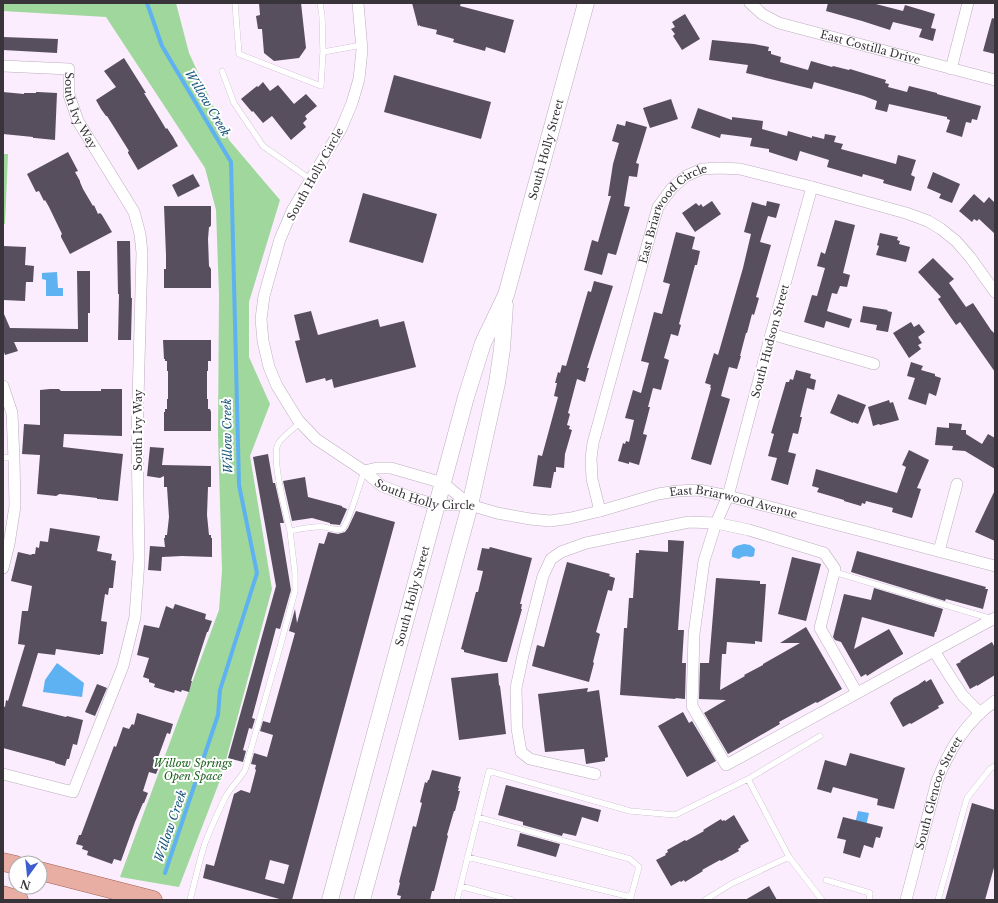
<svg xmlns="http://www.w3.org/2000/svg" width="998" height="903" font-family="'Libre Baskerville',serif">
  <rect width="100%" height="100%" fill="#fbedfe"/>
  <!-- green -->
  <path fill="#9fd79c" d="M3,3H176L189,53L229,140L280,200L249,302V357L270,404L250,456L272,589L222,775L179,887L120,877L219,610L222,571L218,435L219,294L216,210L205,168L106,17L3,11Z
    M3,154H8L5,224L3,223Z"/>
  <!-- water -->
  <path fill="#5eb2f1" d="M57,272L58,288H63V296H46V280L42,279V273Z
    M744,544L750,545L753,547L755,549L754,556C748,559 746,553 739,559L732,557C731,547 735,546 744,544Z
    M57,663L84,683L82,697L43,692L45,680Z
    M858,811L869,813L864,835L853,832Z"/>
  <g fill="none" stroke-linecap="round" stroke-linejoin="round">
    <!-- stream -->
    <path stroke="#5eb2f1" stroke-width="4" d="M147,3L162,46L231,162L239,485L257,573L220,690L218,715L165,873"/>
  </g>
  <!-- building -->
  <path fill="#574f5e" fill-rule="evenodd" d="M259,3H301L306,48L299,58L274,61L264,53L262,29H258L256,16L260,15Z
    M412,3H461L460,6L514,20L505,53L486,47L485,51L453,42L454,39L436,34L437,30L420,26V25L418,26Z
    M828,3H872L903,11L905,5L935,14L931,28L936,29L933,41L919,37L922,29L893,22L890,30L862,21L826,11Z
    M685,14L700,39L682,50L673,36L675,34L671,29L675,27L672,22Z
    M992,18L995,19V54L983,51Z
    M3,37L58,39L57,53L3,50Z
    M712,40L754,44L769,47L768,51H771V54L781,57L780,62L808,70L811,61L832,67L833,66L849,70L850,69L886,80L885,83L889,84L888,87L907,92L909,86L937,93V94L981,106L977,120L972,119L971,123L966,122L962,137L946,132L950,120L947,119V117L889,104L887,112L875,109L877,101L864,96L814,82L812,89L746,73L748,65L709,60Z
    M124,58L141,85L146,93H144L160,119L166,129L167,128L173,137L178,146L138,170L128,153V152L129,151L114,127L107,116H106L101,109L96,100L116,87L104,71Z
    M394,75L491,102L481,139L384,112Z
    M263,82L270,91L278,85L294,104L306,94L317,106L305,116L307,119L303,123L306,127L291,140L272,116L263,123L253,111L252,112L241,99L257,86L258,87Z
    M3,92L24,94V93H36V92H38L57,93L55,140L35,138H33V137L3,134Z
    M671,99L678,119L650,128L643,108Z
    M698,108L732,120V117L763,121L762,129L787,136L788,131L812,138V136L824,139L825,134L836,136L834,142L843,144L841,149L896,164L898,155L916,160L911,175L915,177L911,191L883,183L884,180L863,174L862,177L827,167L829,160L800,151L797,161L769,152V149L750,146L752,138L721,134L720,138L691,128Z
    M626,121L647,127L636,163L639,164L637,177L629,176L624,206L630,207L616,255L608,253L602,275L584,270L592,240L598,242L611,196H608L613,164L619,143L612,141L617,124L625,126Z
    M68,152L78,171L75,172L80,181V182L83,189L93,206L94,205L98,214L100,213L102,215L112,232L70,254L61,237V235L62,234L49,207L45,200L44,201L39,191L36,192L27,174Z
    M933,172L960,184L952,203L939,198L941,194L927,188Z
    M193,174L200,186L178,197L172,185Z
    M363,193L437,214L423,263L349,242Z
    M974,194L984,203L989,197L995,203V234L979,219L977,221L974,219L972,222L959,211Z
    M712,201L721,214L695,232L682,213L696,203L699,206L701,204L703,207Z
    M767,201L780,204L776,218L768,216L760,242L771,245L756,297L759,298L754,315L752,314L747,333H746L740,356H741L737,369L729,367L721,396L730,399L711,465L691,459L711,388L710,387L711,385L705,383L714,353L718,355L743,268L751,234L744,232L752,202L766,206Z
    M164,206H211V225L210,227H209L208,239L209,266L211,269V288H164V269H166V255Z
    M835,220L855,225L843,273L850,275L847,287L840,286L837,294L832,293L827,311L852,319L849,328L826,321L824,328L804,322L812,295L817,296L825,268L817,266L821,252L825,254Z
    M676,232L695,237L692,249L700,251L697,265H695L679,324L681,325L678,336L671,334L664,358L669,360L661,390L653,388L648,407H650L643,434L647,435L639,465L629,462V464L618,461L623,443L625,444L626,441L629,442L634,420L625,418L633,390L641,393L649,363L641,361L654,312L662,314L670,284L663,282Z
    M880,233L898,237L897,240L900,241L899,244L910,247L906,262L876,255L879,246L877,245Z
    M117,241H130L131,298H132L131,340H118L119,294H118Z
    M3,246L26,247L25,265L34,266L33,282H26L25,301L3,300Z
    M933,258L954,279L949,283L966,307L973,303L991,330L995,334V372L960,322L956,325L938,299L941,297L918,272Z
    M77,271H90V313H88V342H14L18,351L5,355L3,349V314H4L10,328L78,329Z
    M594,281L613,286L587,368H589L585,382L577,379L568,413L570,414L567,425L570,426L569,429L572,430L565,454L564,468L556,467V472H554L551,488L533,486L538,455L542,456L558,397L554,396L557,383H555L558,372L560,373L562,365L566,366L588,291L591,292Z
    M863,306L888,310L887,311L892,312L888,332L876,330L877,325L860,322Z
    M311,311L318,335L378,319L380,327L404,321L416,367L334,388L332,379L326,381L325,378L306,383L295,341L300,340L294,315Z
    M911,322L914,327L919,324L925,332L918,337L922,343L918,345L921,349L909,358L893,333Z
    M163,340H211V361H208V371H207V399H208V409H210L211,412V431H164V412H165V409H167V399H168V371H167V361H165V359H164Z
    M911,362L923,366L921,370L935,374V376L941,378L936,396L929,393L926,405L908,399L915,378L907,376Z
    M796,370L811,374L810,378L816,380L814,390L807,388L800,417H802L798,434L793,433L788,452L796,454L788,485L771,480L777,458L768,456L774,434L771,433L786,382H789L790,379L793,380Z
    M50,389H59L61,391H101V389H122V436L64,434L63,447L123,454L118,501L99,499H97V498L70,495L59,494L58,495L56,496L37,494L40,455L22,454L24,424L40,425V390Z
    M838,394L866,405L858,424L853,422V423L830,413Z
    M889,400L890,403L893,402L899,420L880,425L879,424L873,426L868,407Z
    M949,423L962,424L961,430H966V434L982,444L988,434L995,438V469L965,451L952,450L953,446L935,445L937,427L949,428Z
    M150,447L164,448L162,465L211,466V487H208L207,515L209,535H211V538H212V557L182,556L162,557L161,571L148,570L150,546L165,547L164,538H165V535H167L169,517L167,487H164V476L160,478L147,476Z
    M909,450L929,460L917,488L921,489L912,518L892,512L893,508L866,501L865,504L862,503L861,506L844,501V500L817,492L819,488L812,486L816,469L897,493L906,467L902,465Z
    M268,454L273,483H275L284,523H280L291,590L280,629L276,628L252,718L255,719L252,729L249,728L243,750L246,751L243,762L228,758L276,586L253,457Z
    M305,477L308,497L342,506V507L347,509L340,525L330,524V523L312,518L292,521L283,481Z
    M995,490V541L975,532Z
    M356,511L395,522L292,900H283L203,878L206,864L214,866L234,794L241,790L250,793L256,770L255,769L256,765L251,764L254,753L267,757L273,735L260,731L263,721L270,723L295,633L289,631L295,609L297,623L319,543L324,544L328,532L338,534L345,532L348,528ZM270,860L289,865L284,884L265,879Z
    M50,528L100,536L97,551L112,554L111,560L116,561L113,588H109L108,595L105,594L102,614L101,621L107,622L103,654H100V655L56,649L55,655L38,653L22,706L66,717L67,716L83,720L77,745L73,744L69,759H67L65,766L55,763V762L3,748V706L5,707L6,700L8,701L25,645L18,644L22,611H28L32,586L11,581L18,552L31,555L32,554H35L36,547L39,548L40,541L48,542Z
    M668,540L684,541L678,630H684L682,663H686L685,699L675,698L676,699L620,695L624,628H627L629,598H633L636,553H639V550L668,552Z
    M490,547L532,558L520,604H522L521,609H522L507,662H503L464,652V650L461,649L476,592H478L483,571L477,570L482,548L489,549Z
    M857,551L986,587L985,589H988L983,609L946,599L945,601L851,572Z
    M792,557L821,564L806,621L778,614Z
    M567,562L610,574L609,576L615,578L612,591L608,590L596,632L600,634L593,662L594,663L589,682L532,666L537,645L544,647Z
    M716,578L760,581V584H766L762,642L755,641V644L727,642L726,654H722L720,690L745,676L744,675L763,665V664L800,643H780L806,627L842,689L817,703L816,702L779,722L780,724L728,754L704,713L726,700L699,699L700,663H709Z
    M874,588L943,609L936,632H935L934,637L862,617L854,649L889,629L903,653V654L878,669L867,676L866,674L861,677L841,642L835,640L833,637L844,594L871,600Z
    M175,604L206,614L205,619L212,621L208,632H207L191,681H192L189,692L182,690L181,692L175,690L174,693L154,687L155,684L149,682V679L143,677L149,658L137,655L144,625L159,628L166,606L173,609Z
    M992,642L995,648V675L977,686V685L970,689L956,664L961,662L960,661Z
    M498,673L499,685L500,686L506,734L459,740L451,678Z
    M931,679L944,703L938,706L939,708L911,724L910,723L903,727L890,703L894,698L918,685L925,680L926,682Z
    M97,684L107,688L95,716L85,712Z
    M588,688L587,692L599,690L608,757L605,758V761L586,764L584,749L545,752L538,694Z
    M683,712L689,723L692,721L716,761L687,777L658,726Z
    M137,713L173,724L170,734L167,733L156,763L160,764L156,774L149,772L143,791L148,793L144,803H143L135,822L121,861L114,859L112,864L87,855L88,851L82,849L83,846L76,844L79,835H81L114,746L116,747L123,727L129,729L132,724L134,725Z
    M850,753L905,768L894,809L877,805L878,799L833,787L831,793L817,789L825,760L846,766Z
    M432,770L461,777L458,788H459L458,791H460L455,811H454L447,835L448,836L434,891H432L430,900H400L401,896L397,895L400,883L399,882L413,826L416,827L422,803L420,802L425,782L427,783L428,780H429Z
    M506,785L601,810L598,822L582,817L576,836L563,833L562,836L523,825V822L498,815Z
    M972,803L995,810V864L985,900H945Z
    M734,815L749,841L740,846L741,847L738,849L739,851L721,861L720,860L702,870L703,871L685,882L684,880L681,882L680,881L671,886L656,860L666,855L665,854L668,852L667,850L685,840L686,841L704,831L703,830L721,819L722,821L724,820L725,821Z
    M843,817L883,827L880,838L876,837L873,848L864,845L860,858L843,853L846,840L837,838Z
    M520,833L560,844L556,857L517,846Z
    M769,886L777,900H745Z"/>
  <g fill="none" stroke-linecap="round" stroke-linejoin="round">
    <defs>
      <path id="service" d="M235,3L239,54L321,86L323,52L362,45
        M320,3L322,16L323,52
        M222,71L234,103L263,146L310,179
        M3,458L14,457
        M290,531C286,514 271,458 278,444C281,438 295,427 301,422
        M834,572L992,619
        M748,779L789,857L822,900
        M477,817L630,859L639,867L630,900
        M467,857L631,897
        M826,880L870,893L869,900
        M460,886L512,900
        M190,900C195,881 199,862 205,843C211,828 218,812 225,798C230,787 239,781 245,770L280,647L295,591V573L290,531C300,529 314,526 324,527C329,528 337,531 342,529C348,526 361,480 364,471
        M457,900L489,771L630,811L675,815L748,779L820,736
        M705,900L731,884L789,857
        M938,900L967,798L990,769L995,766"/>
      <g id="minor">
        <path id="s1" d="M358,3L362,50L359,79L352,103L341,129L293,209L280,239L264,296L261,319L263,341L269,367L277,386L298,420L316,439L364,471L382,486L413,498L437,505H470L497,513L530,519L550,521L571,518L600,511L658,494L677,491L699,490L728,496L995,566"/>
        <path id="s2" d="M750,3L762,14L779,23L995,80"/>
        <path id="s3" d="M3,66L69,69V95L78,121L134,212L140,234L142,253L137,436L139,560L135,617L123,666L73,792L3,774"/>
        <path d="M951,69L968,3"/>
        <path d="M812,187L771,334L728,496L716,523L704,561L694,634L692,706L726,765L934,651L951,678L963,696L980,713"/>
        <path d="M771,334L874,364"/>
        <path d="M3,386L12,413L14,460L15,506L9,544L3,568"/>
        <path d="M364,471L377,468H391L443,483L470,505"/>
        <path id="s4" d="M600,511L592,479L591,458L593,443L652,228L658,207L672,188L686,176L702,169L720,168L740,169L812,187L906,213L928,221L941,229L956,241L970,257L995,292"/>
        <path d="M939,551L957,484"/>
        <path d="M934,651L995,618"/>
        <path d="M595,774L530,759L521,752L517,728L516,688L523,655L543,576L551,559L561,552L586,543L689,522L716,523L749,530L824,553L835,569L820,628L857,693"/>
        <path id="s5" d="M906,900L937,781C950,748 966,722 995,701"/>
      </g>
      <g id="secondary">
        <path id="s6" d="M330,900L466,397L483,343L506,295L586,3"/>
        <path d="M362,900L470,505L497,383L502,349L505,305"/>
      </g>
      <path id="primary" d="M3,862L16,865
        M40,871L153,900
        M3,895L19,900"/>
    </defs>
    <!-- service casing -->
    <use href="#service" stroke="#bbadbd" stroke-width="6"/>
    <!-- minor casing -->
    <use href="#minor" stroke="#bbadbd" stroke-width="12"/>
    <!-- secondary casing -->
    <use href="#secondary" stroke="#bbadbd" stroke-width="17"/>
    <!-- primary casing -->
    <use href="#primary" stroke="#a06056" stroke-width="19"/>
    <!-- service -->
    <use href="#service" stroke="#fff" stroke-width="5.5"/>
    <!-- minor -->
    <use href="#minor" stroke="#fff" stroke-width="11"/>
    <!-- secondary -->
    <use href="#secondary" stroke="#fff" stroke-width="16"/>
    <!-- primary -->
    <use href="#primary" stroke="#e8aea3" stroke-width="18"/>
  </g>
  <g text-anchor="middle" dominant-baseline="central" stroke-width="4" stroke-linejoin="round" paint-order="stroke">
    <!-- street labels -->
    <g font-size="11" fill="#39333a" stroke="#fff">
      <text stroke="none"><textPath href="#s2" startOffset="130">East Costilla Drive</textPath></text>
      <text stroke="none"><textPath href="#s3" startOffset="110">South Ivy Way</textPath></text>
      <text stroke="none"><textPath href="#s6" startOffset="782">South Holly Street</textPath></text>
      <text transform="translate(315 174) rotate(-61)">South Holly Circle</text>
      <text stroke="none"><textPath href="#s4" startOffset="317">East Briarwood Circle</textPath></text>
      <text transform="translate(770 341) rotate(-75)">South Hudson Street</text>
      <text transform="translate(138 430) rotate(-90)">South Ivy Way</text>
      <text stroke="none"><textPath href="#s1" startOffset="599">South Holly Circle</textPath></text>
      <text stroke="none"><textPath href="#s1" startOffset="916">East Briarwood Avenue</textPath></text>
      <text stroke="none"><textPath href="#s6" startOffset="315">South Holly Street</textPath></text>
      <text stroke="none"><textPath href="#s5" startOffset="112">South Glencoe Street</textPath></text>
    </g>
    <!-- park labels -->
    <g font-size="11" font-style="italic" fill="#1d611d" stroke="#fff">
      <text x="193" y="763">Willow Springs<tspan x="193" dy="13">Open Space</tspan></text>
    </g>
    <!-- water labels -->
    <g font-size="12" font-style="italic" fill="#16547d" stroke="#fff">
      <text transform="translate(208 103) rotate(59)">Willow Creek</text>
      <text transform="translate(227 436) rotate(-91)">Willow Creek</text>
      <text transform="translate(170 826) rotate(-71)">Willow Creek</text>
    </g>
  </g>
  <!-- border -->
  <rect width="998" height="903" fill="none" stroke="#39333a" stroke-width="8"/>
  <!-- north arrow -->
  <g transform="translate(28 875) rotate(195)"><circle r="19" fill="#ffffff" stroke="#b0adb0"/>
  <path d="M0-3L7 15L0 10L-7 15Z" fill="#3d5ed0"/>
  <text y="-6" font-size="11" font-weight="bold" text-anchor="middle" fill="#39333a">N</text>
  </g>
</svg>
